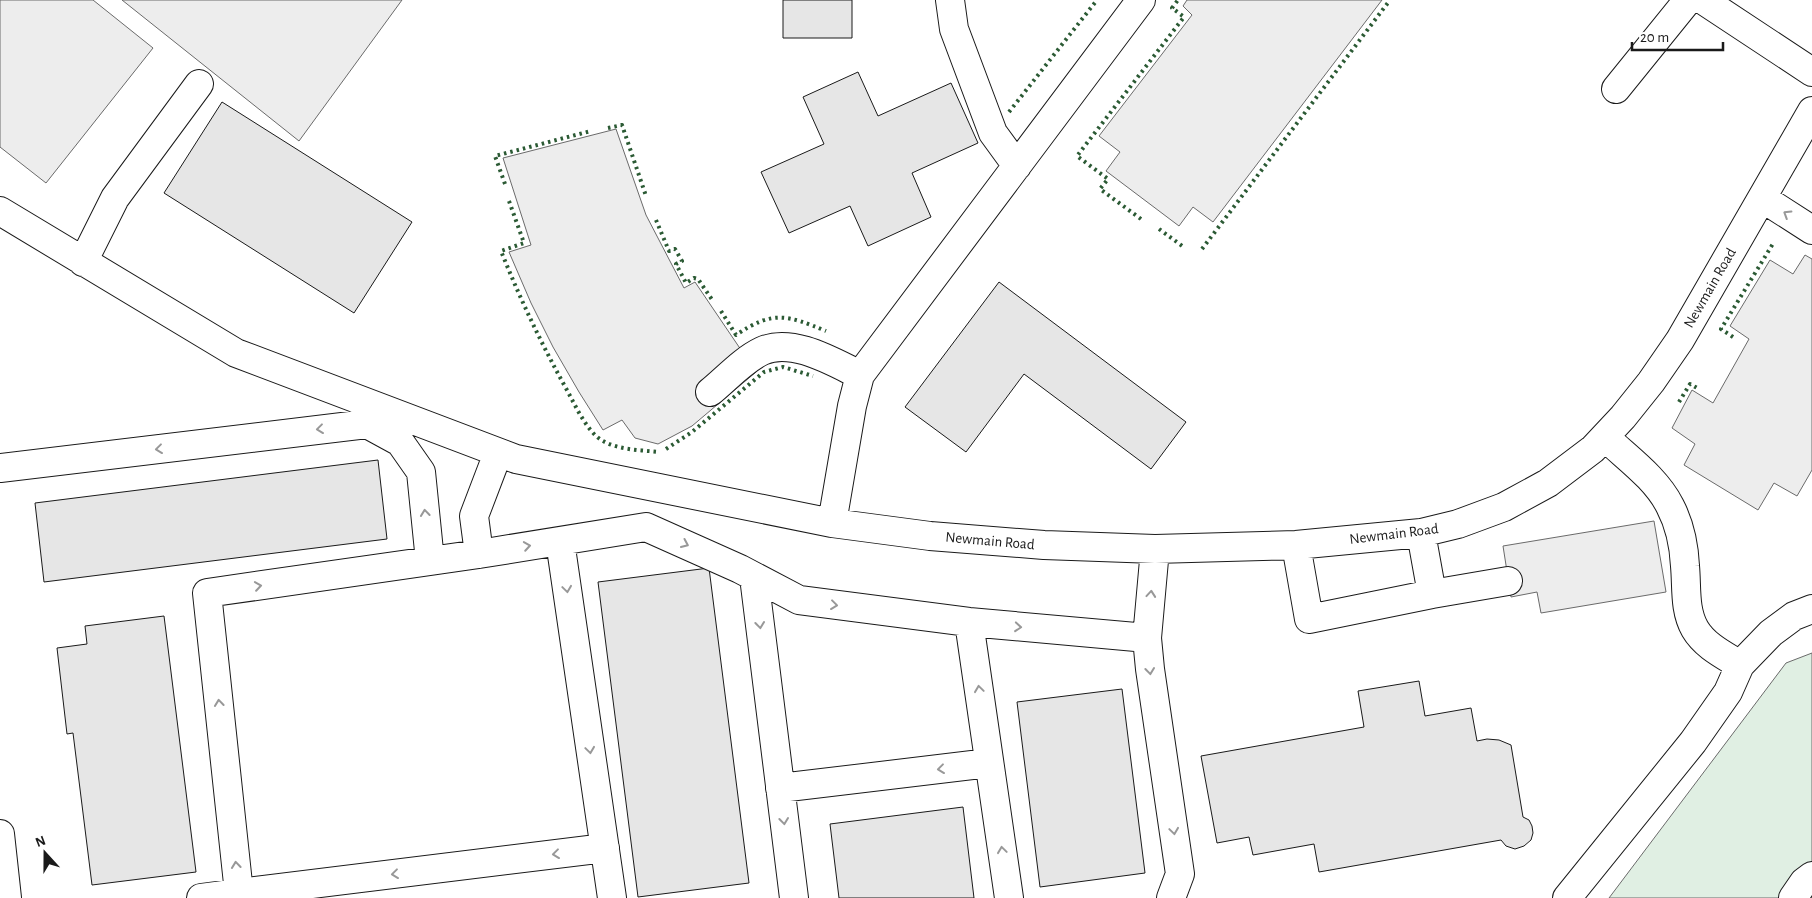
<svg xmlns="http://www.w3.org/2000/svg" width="1812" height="898" font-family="'Alegreya Sans',sans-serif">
  <rect width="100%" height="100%" fill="#fff"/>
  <!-- green -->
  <path fill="#e0efe3" stroke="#6a6a6a" d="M1812,653V898H1609L1786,663Z"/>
  <!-- parking -->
  <path fill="#ededed" stroke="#6a6a6a" d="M0,0H93L153,48L46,183L0,147Z
    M122,0H402L299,141Z
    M1187,0H1382L1213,222L1193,207L1179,226L1106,171L1120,152L1099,136L1192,15L1183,6Z
    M616,129L646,215L684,288L695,282L756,372L692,426L658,444L635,438L622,420L603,430L579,392L553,347L531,303L509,252L531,245L503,158Z
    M1805,255L1812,259V470L1797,496L1774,483L1758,510L1684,465L1695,444L1672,428L1692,390L1713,403L1749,339L1730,326L1770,260L1793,274Z
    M1654,521L1666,592L1541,613L1537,592L1511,597L1503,546Z"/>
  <!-- building -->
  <path fill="#e6e6e6" stroke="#1a1a1a" d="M783,0H852V38H783Z
    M858,72L878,116L951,83L978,143L912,173L931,217L868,246L850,206L789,233L761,172L824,144L803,97Z
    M222,102L412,222L354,313L164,193Z
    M999,282L1186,422L1151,469L1024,374L966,452L905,407Z
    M378,460L387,539L44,582L35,503Z
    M709,568L749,883L638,897L598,582Z
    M164,616L196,872L92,885L73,733L67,734L57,648L87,644L85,626Z
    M1419,681L1425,716L1471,708L1477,741L1487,739L1499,740L1511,745L1523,817L1529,820L1532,826L1533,833L1531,840L1524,846L1515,849L1506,846L1501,840L1319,872L1314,844L1253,855L1249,837L1217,843L1201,756L1364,727L1358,691Z
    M1122,689L1145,873L1040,887L1017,702Z
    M963,807L974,898H839L830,824Z"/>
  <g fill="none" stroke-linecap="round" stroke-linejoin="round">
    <defs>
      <path id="minor" d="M950,0L954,29L993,133L1017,166
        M1703,0L1812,72
        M1616,89L1688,0
        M1762,198L1812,230
        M0,211L236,353L516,459L832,523L930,536L1044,545L1155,549L1296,545L1421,533L1458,524L1504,507L1548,483L1593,449L1623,417L1651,382L1680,340L1812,111
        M83,262L115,198L199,84
        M710,392C726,379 743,360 762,351C792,337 833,362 860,375
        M1605,437C1627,458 1656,478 1670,506C1680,525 1684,545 1685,566C1687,587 1684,610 1695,629C1705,646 1724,655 1740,665
        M0,468L367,424L400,442L421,472L430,561
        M832,523L852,406L860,375L1141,0
        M1421,533L1432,594L1508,581
        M560,541L612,898
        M1296,545L1309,619L1432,594
        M479,554L474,516L498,453
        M754,577L794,898
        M969,622L1009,898
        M1147,638L1155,549
        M780,788L989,763
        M0,834L7,898
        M239,893L605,848
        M201,898L239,893L207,593L479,554L646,527L740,569L799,600L969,622L1147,638L1150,669L1180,874L1171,898
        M1567,898L1693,742L1728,692L1740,665L1771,633L1794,616L1812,609
        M1793,898L1804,882L1812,876"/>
    </defs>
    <!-- minor casing -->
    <use href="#minor" stroke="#1a1a1a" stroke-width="30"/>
    <!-- minor -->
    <use href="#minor" stroke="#fff" stroke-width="28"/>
    <!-- hedge -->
    <path stroke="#2b5a34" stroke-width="4" stroke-dasharray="2.5 4" stroke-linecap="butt" d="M1009,112L1097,0
      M608,128L622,125L646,196
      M505,184L495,156L591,131
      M509,201L524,243L501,251C521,301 542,345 568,392C576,407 588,433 603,441C619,450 640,450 659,452
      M1141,219L1100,189L1108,179L1077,156L1184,17L1172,8L1178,0
      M656,220L669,251L675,249L682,261L676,264L686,283L694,278L698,279L713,301
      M1159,229L1185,248
      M1202,249L1390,0
      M721,311L736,335C773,310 787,315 826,331
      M1733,337L1721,329L1774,242
      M1679,402L1690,384L1699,389
      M666,449L692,432L764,372L783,367L813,376"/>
  </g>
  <!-- one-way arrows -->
  <defs><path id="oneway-chevron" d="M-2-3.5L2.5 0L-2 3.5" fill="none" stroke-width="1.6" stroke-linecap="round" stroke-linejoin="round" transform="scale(1.25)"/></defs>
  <g stroke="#989898">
    <use href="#oneway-chevron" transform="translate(1787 214) rotate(-148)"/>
    <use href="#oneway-chevron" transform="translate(320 429) rotate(173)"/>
    <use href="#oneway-chevron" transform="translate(159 449) rotate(173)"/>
    <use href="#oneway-chevron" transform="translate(425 513) rotate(-96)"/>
    <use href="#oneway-chevron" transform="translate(685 544) rotate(24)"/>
    <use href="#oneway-chevron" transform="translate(527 546) rotate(-9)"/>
    <use href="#oneway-chevron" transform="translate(258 586) rotate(-8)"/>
    <use href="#oneway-chevron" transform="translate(567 589) rotate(82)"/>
    <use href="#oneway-chevron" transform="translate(1151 594) rotate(-85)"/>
    <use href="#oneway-chevron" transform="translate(834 605) rotate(7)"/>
    <use href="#oneway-chevron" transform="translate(760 625) rotate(83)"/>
    <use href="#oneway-chevron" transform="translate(1018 627) rotate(5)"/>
    <use href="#oneway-chevron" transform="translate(1150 671) rotate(83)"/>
    <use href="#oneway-chevron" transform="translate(979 689) rotate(-98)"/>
    <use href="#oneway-chevron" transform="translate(219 703) rotate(-96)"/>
    <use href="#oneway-chevron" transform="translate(590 750) rotate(82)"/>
    <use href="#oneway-chevron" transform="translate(941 769) rotate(173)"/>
    <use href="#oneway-chevron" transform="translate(784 821) rotate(83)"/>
    <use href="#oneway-chevron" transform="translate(1174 831) rotate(82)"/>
    <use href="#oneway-chevron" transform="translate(1002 850) rotate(-98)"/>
    <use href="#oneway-chevron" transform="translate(556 854) rotate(173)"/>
    <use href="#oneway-chevron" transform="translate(236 865) rotate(-96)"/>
    <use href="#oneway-chevron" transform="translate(395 874) rotate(173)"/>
  </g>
  <g text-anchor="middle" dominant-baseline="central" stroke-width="4" stroke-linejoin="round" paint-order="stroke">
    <!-- street labels -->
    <g font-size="15" fill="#1a1a1a" stroke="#fff">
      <text transform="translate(1710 288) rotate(-60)">Newmain Road</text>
      <text transform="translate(1394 534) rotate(-7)">Newmain Road</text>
      <text transform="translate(990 541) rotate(5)">Newmain Road</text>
    </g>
  </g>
  <!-- north arrow -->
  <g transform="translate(45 853) rotate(339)" stroke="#ffffff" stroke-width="4" paint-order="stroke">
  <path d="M0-4L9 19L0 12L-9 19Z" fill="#1a1a1a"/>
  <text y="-8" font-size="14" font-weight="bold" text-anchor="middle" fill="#1a1a1a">N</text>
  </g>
  <!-- scale -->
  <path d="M1632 42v8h91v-8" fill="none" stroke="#1a1a1a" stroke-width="2.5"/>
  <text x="1640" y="42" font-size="15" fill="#1a1a1a" stroke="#ffffff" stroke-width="4" paint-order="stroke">20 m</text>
</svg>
